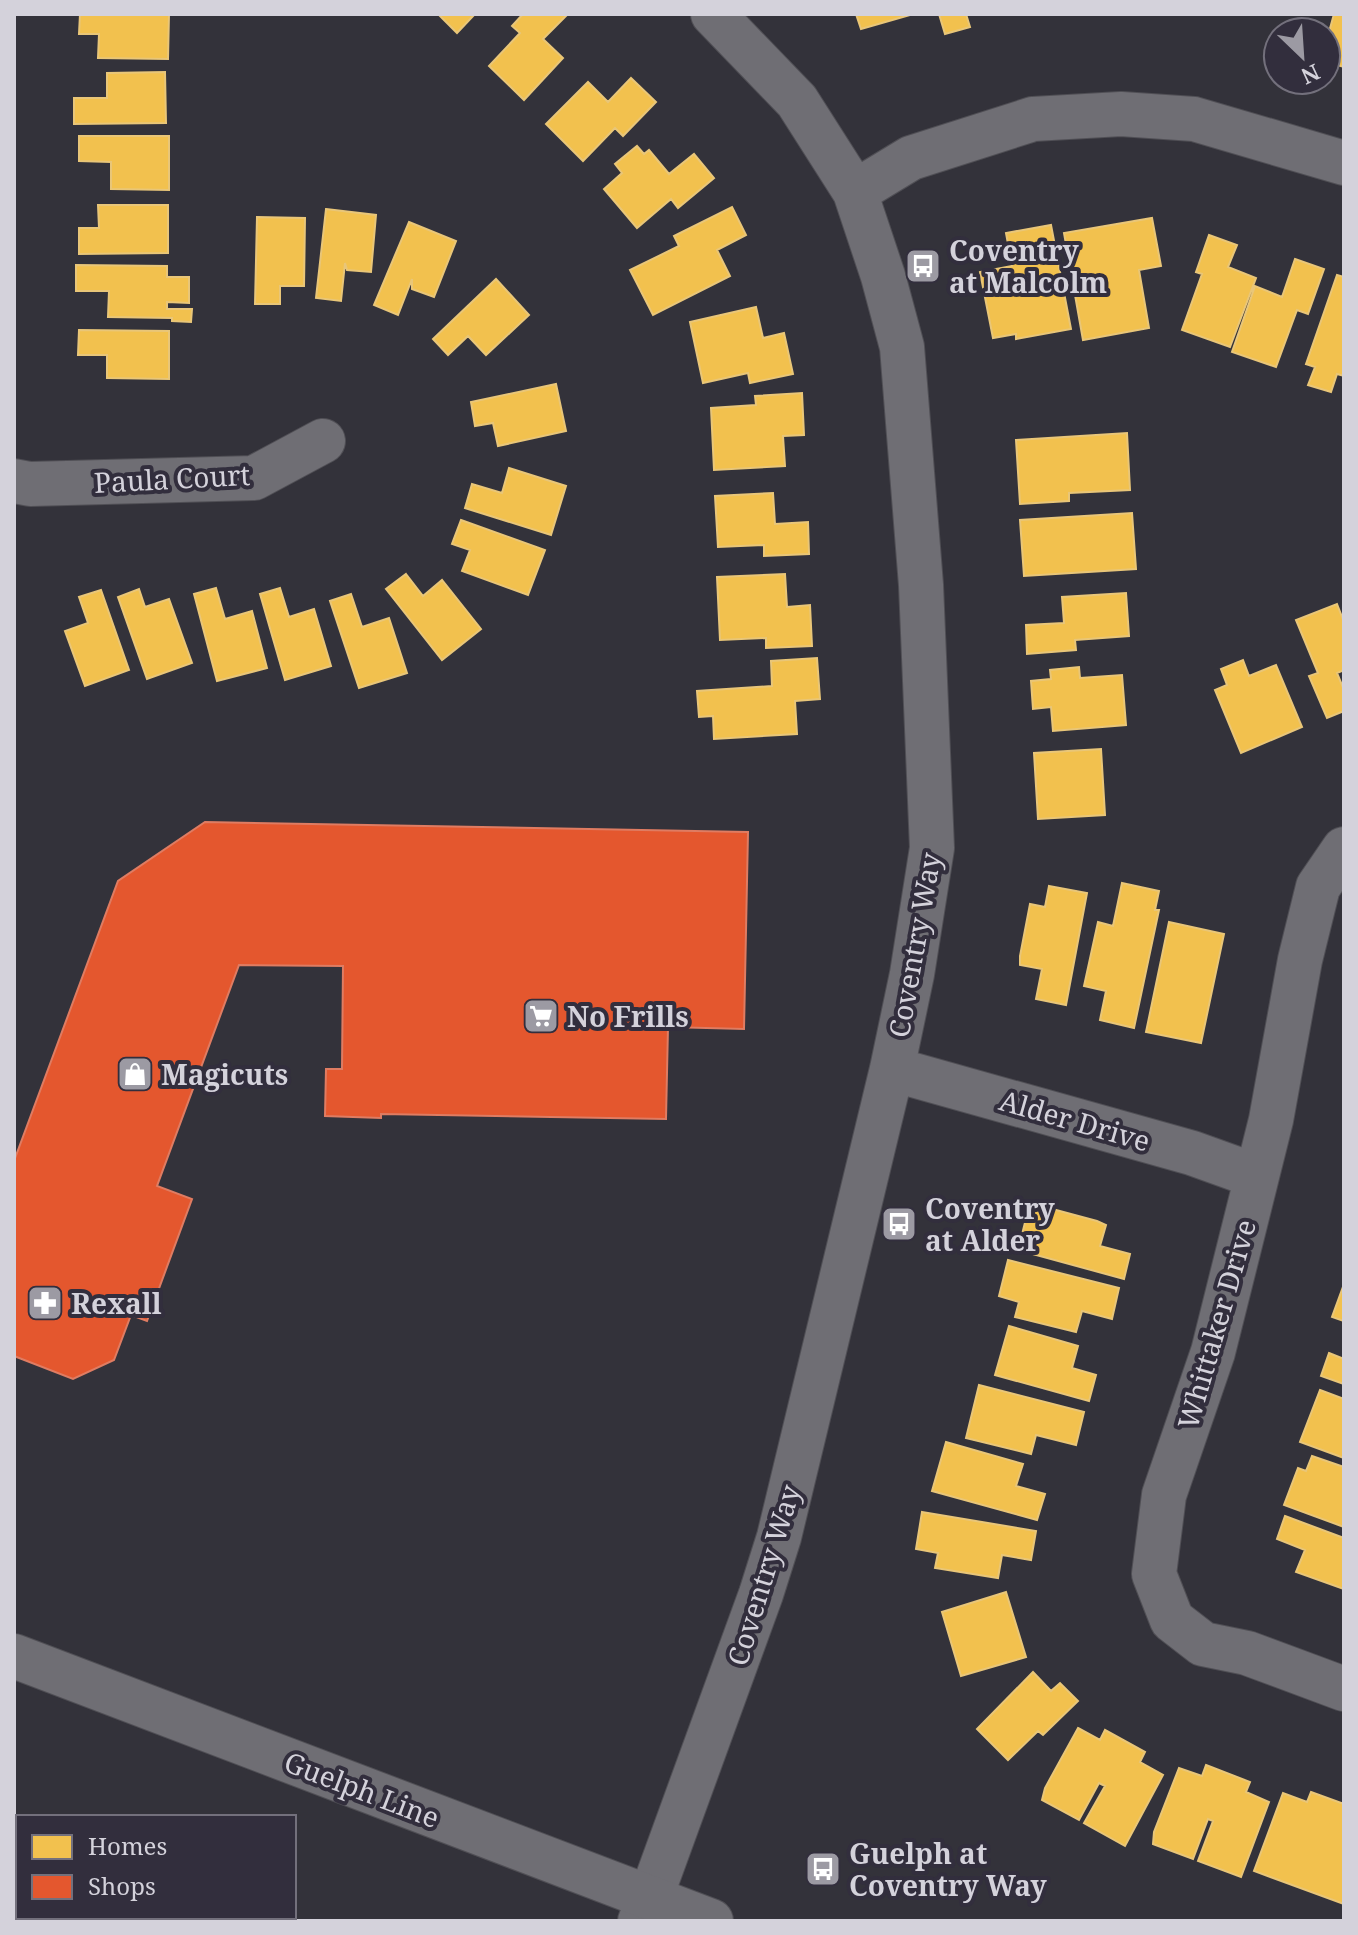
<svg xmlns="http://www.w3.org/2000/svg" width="1358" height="1935" font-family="'Noto Serif',serif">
  <rect width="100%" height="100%" fill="#33323a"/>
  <!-- homes -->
  <path fill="#f2c14e" stroke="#e9c678" stroke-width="2" d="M80,14H169L168,59L98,58L99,34H79Z
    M438,14H475L457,33Z
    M523,14L567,15L543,39L563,58L524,100L489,66L520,33L512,26Z
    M856,14H910V15L861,29Z
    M939,14H966L970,27L945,34Z
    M1334,14H1344V67L1326,62V43Z
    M165,72L166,123L74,124V98H107V73Z
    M631,78L656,102L623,136L615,128L583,161L546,124L588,82L608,102Z
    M79,136H169V190L111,189V162L79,161Z
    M637,146L644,154L649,150L669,174L694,154L714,178L678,208L671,199L637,228L604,189L622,173L615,164Z
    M98,205H168V253L79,254V228H99Z
    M732,207L746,235L717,250L730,276L653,315L630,270L679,246L674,236Z
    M326,209L376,215L371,272L347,270L345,263L341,301L316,298Z
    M257,217L305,218L304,286H280V304H255Z
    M1152,218L1161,266L1139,270L1149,328L1083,340L1064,233Z
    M409,222L456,241L434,297L412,289V279L398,315L374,305Z
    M1051,225L1071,329L1016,339V334L993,338L980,272L1012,266L1006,233Z
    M1209,235L1237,245L1228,267L1256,278L1230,347L1182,330L1202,274L1196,272Z
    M1295,259L1324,269L1308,314L1297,310L1276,367L1232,352L1255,286L1282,297Z
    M76,265L167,266V277H189V303L167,302V309H192L191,322L172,321V318L108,317L109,291H76Z
    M1337,275L1344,277V376L1337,374L1331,392L1308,385L1315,367L1306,364Z
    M496,279L529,315L486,355L468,336L448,355L433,339Z
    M756,307L763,338L784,333L793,374L750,383L748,373L703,383L690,322Z
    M79,330L169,331V379L107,378V355H78Z
    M556,384L566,431L498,446L493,423L475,426L471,402Z
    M802,393L804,435L783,436L785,466L714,470L711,408L756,405L755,396Z
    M1127,433L1130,490L1069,493V501L1020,504L1016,440Z
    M509,468L566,486L551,535L465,508L472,484L502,493Z
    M773,493L775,524L808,522L809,554L764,556V545L718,547L715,496Z
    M1132,513L1136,569L1024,576L1020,520Z
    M461,520L545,550L528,595L462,571L470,550L452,544Z
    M406,574L423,596L442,580L481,629L442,660L386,589Z
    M785,574L787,607L810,605L812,646L766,648V638L720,640L717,577Z
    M216,588L225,619L252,611L267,668L217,681L194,594Z
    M280,588L289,617L314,609L331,666L285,680L260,594Z
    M139,589L145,607L169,599L192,663L147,679L118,597Z
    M101,590L129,670L85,686L65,631L88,623L79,597Z
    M1126,593L1129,636L1075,640L1076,650L1027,654L1026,625L1064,623L1062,597Z
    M351,594L362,627L389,618L407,673L359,688L330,601Z
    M1337,604L1344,622V670L1337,673L1344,690V711L1327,718L1309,676L1318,673L1296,620Z
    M817,658L820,699L795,701L797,734L714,739L713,716L699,717L697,691L772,686L771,661Z
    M1243,660L1249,676L1276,665L1302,727L1241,753L1215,690L1227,685L1221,669Z
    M1079,667L1080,678L1122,675L1126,725L1053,731L1051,707L1033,709L1031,681L1051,679L1050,670Z
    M1101,749L1105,815L1038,819L1034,753Z
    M1122,883L1159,891L1155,910H1159L1134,1028L1100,1020L1106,991L1084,986L1098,922L1113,926Z
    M1049,886L1087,893L1066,1005L1036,999L1042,969L1020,965V956L1030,904L1045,907Z
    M1169,922L1224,934L1201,1043L1146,1032Z
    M1030,1203L1097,1221L1106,1225L1100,1246L1130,1254L1124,1279L1018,1250Z
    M1008,1260L1119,1288L1112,1319L1082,1311L1076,1332L1015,1317L1019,1302L999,1296Z
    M1344,1284V1321L1332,1317Z
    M1009,1326L1078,1346L1072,1368L1096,1375L1089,1401L995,1375Z
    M1329,1353L1344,1359V1384L1321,1376Z
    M979,1385L1084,1412L1076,1445L1036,1435L1031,1454L966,1438Z
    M1320,1390L1344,1399V1458L1300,1442Z
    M946,1442L1023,1464L1016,1486L1045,1494L1037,1520L932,1491Z
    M1312,1456L1344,1467V1527L1284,1505L1298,1468L1306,1471Z
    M922,1512L1036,1531L1031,1560L1002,1555L998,1578L935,1568L938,1553L916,1549Z
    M1285,1516L1344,1538V1589L1296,1572L1305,1550L1277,1539Z
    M1006,1592L1026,1657L961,1676L942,1612Z
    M1033,1672L1051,1691L1060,1683L1078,1701L1043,1735L1038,1731L1008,1760L977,1729Z
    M1078,1728L1100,1740L1105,1730L1145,1752L1140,1762L1163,1775L1125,1846L1084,1823L1105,1786L1099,1783L1079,1820L1042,1800L1045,1788Z
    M1206,1765L1250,1782L1246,1792L1269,1802L1241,1877L1198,1861L1213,1821L1208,1819L1193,1859L1153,1844L1154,1832L1179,1768L1202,1776Z
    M1311,1792L1344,1804V1904L1254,1871L1283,1793L1307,1802Z"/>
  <!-- shops -->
  <path fill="#e4572e" stroke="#df7c62" stroke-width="2" d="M205,822L748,832L744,1029L668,1027L666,1119L381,1114V1118L325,1116L326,1069H342L343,966L239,965L157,1186L192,1199L147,1321L131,1315L114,1360L73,1379L14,1356V1161L118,881Z"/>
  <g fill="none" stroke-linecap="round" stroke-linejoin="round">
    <defs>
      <path id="minor" d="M855,192L911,158L1033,119L1121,114L1194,119L1344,163
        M14,481L30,484L254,478L323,441
        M1344,849L1318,887L1300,960L1271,1120L1213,1352L1164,1495L1154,1574L1172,1620L1203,1644L1247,1653L1344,1689
        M892,1069L1192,1153L1256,1176
        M640,1921L650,1899L761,1594L779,1537L892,1069L912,974L932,848L921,585L902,347L883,276L855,192L797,101L713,14"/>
      <path id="secondary" d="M14,1656L711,1921"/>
    </defs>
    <!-- minor casing -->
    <use href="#minor" stroke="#504f55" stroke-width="46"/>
    <!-- secondary casing -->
    <use href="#secondary" stroke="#504f55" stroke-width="46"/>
    <!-- minor -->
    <use href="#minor" stroke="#6f6e74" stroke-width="44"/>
    <!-- secondary -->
    <use href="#secondary" stroke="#6f6e74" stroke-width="44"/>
  </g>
  <!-- icons -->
  <defs>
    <symbol id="bus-square" viewBox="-11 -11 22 22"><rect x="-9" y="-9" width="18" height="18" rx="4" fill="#9c9aa3" stroke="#322e3d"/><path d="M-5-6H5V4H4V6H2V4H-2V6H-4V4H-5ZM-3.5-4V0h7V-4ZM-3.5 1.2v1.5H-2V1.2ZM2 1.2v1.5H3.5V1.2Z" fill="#fff"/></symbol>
    <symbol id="supermarket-square" viewBox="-11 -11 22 22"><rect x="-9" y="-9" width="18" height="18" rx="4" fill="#9c9aa3" stroke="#322e3d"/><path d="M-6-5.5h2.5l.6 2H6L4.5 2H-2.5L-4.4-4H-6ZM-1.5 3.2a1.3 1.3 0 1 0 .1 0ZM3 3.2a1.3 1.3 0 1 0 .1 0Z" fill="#fff"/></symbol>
    <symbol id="shop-square" viewBox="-11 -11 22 22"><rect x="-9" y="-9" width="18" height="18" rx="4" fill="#9c9aa3" stroke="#322e3d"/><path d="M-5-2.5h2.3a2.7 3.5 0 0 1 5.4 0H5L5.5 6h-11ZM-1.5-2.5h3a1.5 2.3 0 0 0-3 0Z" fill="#fff"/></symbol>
    <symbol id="pharmacy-square" viewBox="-11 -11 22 22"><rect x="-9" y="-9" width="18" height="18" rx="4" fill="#9c9aa3" stroke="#322e3d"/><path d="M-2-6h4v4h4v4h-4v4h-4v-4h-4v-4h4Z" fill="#fff"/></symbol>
  </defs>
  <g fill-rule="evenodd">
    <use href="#bus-square" x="903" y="246" width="40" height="40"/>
    <use href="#supermarket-square" x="521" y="996" width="40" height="40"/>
    <use href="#shop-square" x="115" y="1054" width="40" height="40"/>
    <use href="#bus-square" x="879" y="1204" width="40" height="40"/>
    <use href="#pharmacy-square" x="25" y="1283" width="40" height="40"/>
    <use href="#bus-square" x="803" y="1849" width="40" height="40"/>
  </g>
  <g text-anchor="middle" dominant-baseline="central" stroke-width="8" stroke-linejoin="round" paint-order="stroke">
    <!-- poi labels -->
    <g font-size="28" font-weight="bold" fill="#d4d2db" stroke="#322e3d" text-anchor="start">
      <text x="949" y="250">Coventry<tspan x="949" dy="32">at Malcolm</tspan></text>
      <text x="567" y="1016">No Frills</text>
      <text x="161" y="1074">Magicuts</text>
      <text x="925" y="1208">Coventry<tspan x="925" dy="32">at Alder</tspan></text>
      <text x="71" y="1303">Rexall</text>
      <text x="849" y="1853">Guelph at<tspan x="849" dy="32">Coventry Way</tspan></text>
    </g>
    <!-- street labels -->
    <g font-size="28" fill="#d4d2db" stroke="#322e3d">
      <text transform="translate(172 478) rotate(-3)">Paula Court</text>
      <text transform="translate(914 945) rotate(-80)">Coventry Way</text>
      <text transform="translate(1075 1120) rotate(16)">Alder Drive</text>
      <text transform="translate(1216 1324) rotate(-74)">Whittaker Drive</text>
      <text transform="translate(763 1575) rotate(-73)">Coventry Way</text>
      <text transform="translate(362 1789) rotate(21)">Guelph Line</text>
    </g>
  </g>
  <!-- border -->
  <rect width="1358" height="1935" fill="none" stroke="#d4d2db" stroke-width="32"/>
  <!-- legend -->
  <rect x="16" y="1815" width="280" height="104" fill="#322e3d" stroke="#73707c" stroke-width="2"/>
  <rect x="32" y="1835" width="40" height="24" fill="#f2c14e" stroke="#73707c" stroke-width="2"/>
  <text x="88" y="1855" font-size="24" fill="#d4d2db">Homes</text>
  <rect x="32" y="1875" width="40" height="24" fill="#e4572e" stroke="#73707c" stroke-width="2"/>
  <text x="88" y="1895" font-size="24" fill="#d4d2db">Shops</text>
  <!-- north arrow -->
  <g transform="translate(1302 56) rotate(155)"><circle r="38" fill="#322e3d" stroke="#73707c" stroke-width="2"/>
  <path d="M0-6L14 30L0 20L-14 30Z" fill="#9c9aa3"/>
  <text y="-12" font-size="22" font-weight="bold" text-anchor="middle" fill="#d4d2db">N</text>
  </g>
</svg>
